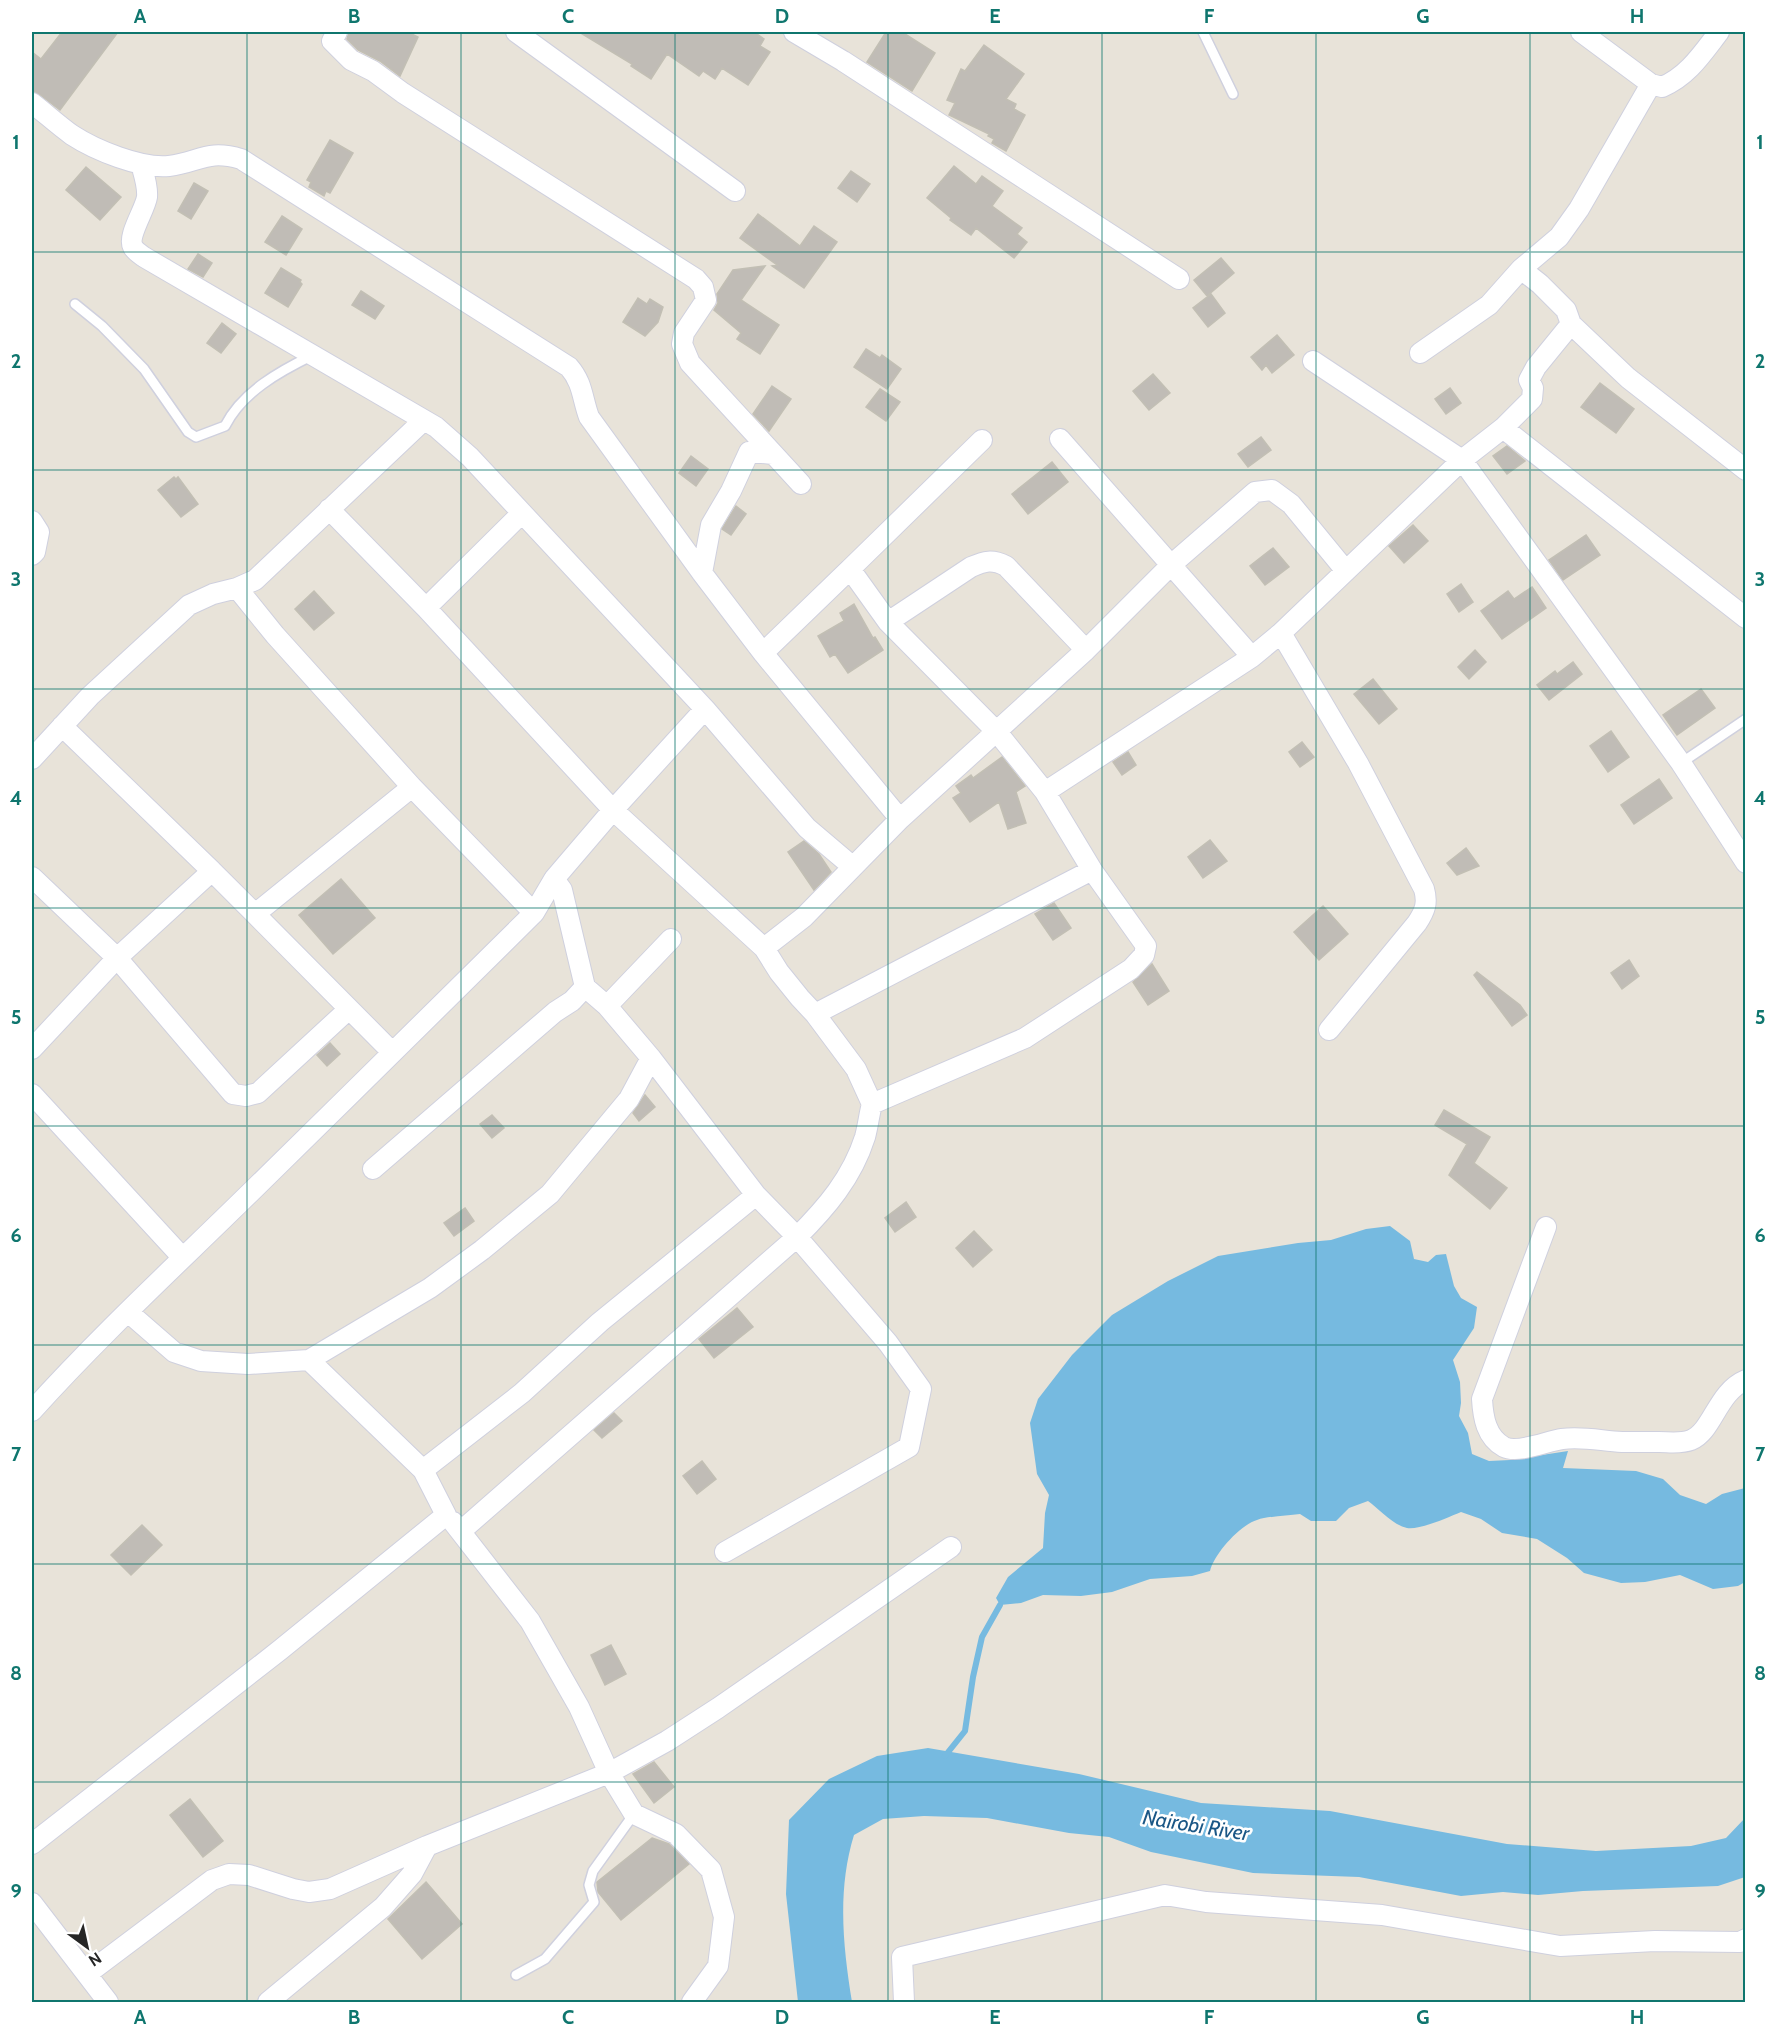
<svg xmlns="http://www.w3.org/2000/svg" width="1777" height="2034" font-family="Cabin,sans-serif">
  <rect width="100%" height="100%" fill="#e8e3d9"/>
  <!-- water -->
  <path fill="#76bae0" d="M1390,1226L1410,1241L1414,1259L1428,1262L1436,1255L1446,1254L1454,1286L1461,1298L1477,1307L1474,1328L1453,1360L1460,1382L1461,1403L1459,1416L1468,1433L1472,1454L1489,1461L1510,1460L1568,1451L1563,1468L1636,1471L1663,1479L1680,1495L1706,1504L1722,1494L1745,1488V1582L1738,1586L1713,1589L1680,1575L1645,1582L1621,1583L1584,1573L1567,1558L1537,1539L1502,1533L1481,1519L1461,1512C1449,1517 1420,1530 1407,1528C1393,1525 1379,1509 1368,1501L1349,1508L1336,1521H1311L1300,1514C1287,1516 1268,1516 1257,1520C1240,1525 1214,1554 1210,1571L1192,1576L1150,1579L1112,1592L1081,1596L1043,1595L1021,1603L1000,1605L996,1598L1008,1577L1043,1548L1045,1513L1049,1495L1037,1474L1030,1423L1038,1399L1072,1355L1112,1315L1168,1281L1218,1256L1298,1243L1331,1240L1366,1229Z
    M928,1748L1079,1774L1201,1803L1330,1811L1507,1844L1596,1851L1691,1846L1726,1838L1745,1818V1877L1718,1886L1583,1891L1538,1895L1503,1892L1461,1896L1359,1877L1253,1873L1151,1852L1109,1837L1069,1833L987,1818L924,1816L883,1819L854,1835C837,1890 843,1947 852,2002H798L786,1894L789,1820L829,1779L877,1756Z"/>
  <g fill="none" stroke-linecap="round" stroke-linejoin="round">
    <!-- stream -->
    <path stroke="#76bae0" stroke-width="6" d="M945,1756L965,1731L973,1677L982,1637L1000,1605"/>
  </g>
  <!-- building -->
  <path fill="#c0bcb6" stroke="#c2bfb4" stroke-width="1.5" d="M62,32H118L60,110L39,94L32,91V52L41,59Z
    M349,32H408L418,37L400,76L380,61L358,50L347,39Z
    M579,32H754L764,39L760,46L770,52L748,85L722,68L715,79L703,71L699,76L667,54L651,79L631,66L632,64Z
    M886,32H902L935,53L912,91L867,62Z
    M984,45L1024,74L1006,99L1016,104L1014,109L1025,115L1006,151L992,143L994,139L988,136L989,134L949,115L955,103L947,100L961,69L965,71Z
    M330,140L353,153L330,193L326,191L324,196L309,187L311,182L307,180Z
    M954,166L976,184L982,176L1003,191L992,206L1022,228L1017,234L1027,242L1014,258L976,228L971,235L950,220L951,218L927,198Z
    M86,167L121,197L100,220L66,190Z
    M851,171L870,184L857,202L838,188Z
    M194,183L208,191L191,219L178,211Z
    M758,214L800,246L814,226L837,242L804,288L772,266L777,265L740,238Z
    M282,216L302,229L286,255L265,242Z
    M198,254L212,263L203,277L188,269Z
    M1221,258L1234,273L1207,296L1194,280Z
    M765,266L741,300L779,325L760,354L737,339L741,333L714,310L718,303L717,294L733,270Z
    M281,268L301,280L300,282L302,284L288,307L265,293Z
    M361,291L384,306L375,319L352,305Z
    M1211,294L1225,313L1208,327L1193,308Z
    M638,298L647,304L650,299L663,307L658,322L645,336L623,322Z
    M222,323L236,334L221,353L207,343Z
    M1277,335L1294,355L1272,373L1266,365L1262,370L1251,357Z
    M866,349L880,358L882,355L901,369L887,389L854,367Z
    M1153,374L1170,393L1149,410L1133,391Z
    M1600,383L1634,409L1616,433L1581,407Z
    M772,386L791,399L769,431L753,414Z
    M1450,388L1461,403L1446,414L1435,399Z
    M880,389L900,402L886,421L866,407Z
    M1261,437L1271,450L1248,467L1238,454Z
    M1507,446L1525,461L1507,474L1493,456Z
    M691,456L708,469L696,486L679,473Z
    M1052,462L1068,482L1028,514L1012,494Z
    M174,477L176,479L178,477L198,504L181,517L158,490Z
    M736,506L746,514L731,535L722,529Z
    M1413,525L1428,541L1404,563L1389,546Z
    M1586,535L1600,555L1563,580L1549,560Z
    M1273,548L1289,567L1265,585L1250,566Z
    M1461,584L1473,602L1459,612L1447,594Z
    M1532,587L1546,608L1502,639L1481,611L1508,591L1514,599Z
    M314,591L334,613L314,630L295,609Z
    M854,604L873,638L875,637L883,650L848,673L835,654L830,657L818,636L844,621L840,613Z
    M1475,650L1486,662L1469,679L1458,667Z
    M1573,662L1582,674L1549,700L1537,685L1555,671L1557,674Z
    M1373,679L1397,709L1379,724L1354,694Z
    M1701,689L1715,708L1677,735L1663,715Z
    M1611,731L1629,757L1608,772L1590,746Z
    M1302,742L1314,757L1300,767L1289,752Z
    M1128,752L1136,765L1122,775L1113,762Z
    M1002,757L1025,786L1016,792L1026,823L1008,829L999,802L970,822L953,798L961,793L956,786L971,775L973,778Z
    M1659,779L1672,798L1634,824L1621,805Z
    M1210,840L1227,861L1203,878L1188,857Z
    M804,841L819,854L831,872L814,890L788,852Z
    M1466,848L1479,866L1457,875L1447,863Z
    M341,879L375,918L333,954L299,915Z
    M1054,903L1071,928L1053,940L1035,914Z
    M1323,906L1348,934L1319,960L1294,932Z
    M1629,960L1639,976L1622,989L1611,973Z
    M1152,964L1169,991L1148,1005L1133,982Z
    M1477,972L1520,1005L1527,1015L1512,1026L1474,975Z
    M330,1043L340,1054L327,1066L317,1055Z
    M645,1095L655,1107L639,1121L633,1113Z
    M1444,1110L1490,1137L1474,1163L1507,1188L1490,1209L1449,1175L1467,1144L1435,1125Z
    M492,1115L504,1128L492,1138L480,1124Z
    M906,1202L916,1217L895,1232L885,1218Z
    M465,1208L474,1221L454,1236L444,1223Z
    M974,1231L992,1250L973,1267L956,1248Z
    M737,1308L753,1327L714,1358L699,1339Z
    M614,1413L622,1421L602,1438L594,1430Z
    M702,1461L716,1479L697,1494L683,1476Z
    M142,1525L162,1545L131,1575L111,1555Z
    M611,1645L626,1674L605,1685L591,1655Z
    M654,1762L674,1787L654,1803L633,1774Z
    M190,1799L223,1841L203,1857L170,1815Z
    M652,1838L669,1844L689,1864L621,1920L598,1892L597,1882Z
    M426,1882L462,1924L422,1959L388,1919Z"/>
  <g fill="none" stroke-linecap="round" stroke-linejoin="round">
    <defs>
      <path id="service" d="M1203,32L1233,94
        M75,304L102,326L144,369L188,432L196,437L225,426C242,392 280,371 313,355
        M1681,763L1746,719
        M516,1975L545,1959L594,1902L589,1885L593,1871L634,1814"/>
      <path id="minor" d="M337,32L332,41L351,60L373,71L403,93L696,279L703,287L706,300L684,333L682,344L690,363L801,484
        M516,32L735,191
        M794,32L843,61L1179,279
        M1651,84L1662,87C1688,76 1702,54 1719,32
        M32,103C45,113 58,125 72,135C95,150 141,169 169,166C200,162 207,149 241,159L569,367C583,383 582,398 589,417L702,573L763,653L900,819
        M141,164C144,175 148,186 147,197C145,210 127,236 133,247C135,251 140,254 144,257L436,427L470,457L705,709L807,828L853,867
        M1571,324L1628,378L1746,470
        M1420,353L1489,305L1521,269
        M1313,361L1462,460L1681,763L1746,863
        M1503,428L1746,618
        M1060,439L1171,565L1255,492L1272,490L1291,504L1346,571
        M329,509L426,608L613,810L764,948L804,917L900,819L1086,650
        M32,521L39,532L35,552L32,555
        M850,569L982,440
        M702,573L711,525L731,491L749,452L773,454
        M237,588L275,635L412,787
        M426,608L521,514
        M888,622L971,567C985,561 992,559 1006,566L1086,650L1171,565L1252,657
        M1281,633L1358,763L1424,889C1428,903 1425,911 1417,923L1329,1030
        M763,653L850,569L888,622L997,732L1045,792L1252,657L1281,633L1462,460L1503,428L1532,399L1533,388L1529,380L1536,367L1571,324L1566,310L1540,284L1521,269L1559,237L1579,209L1651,84L1581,32
        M62,726L212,871
        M32,759L90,696L189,605L213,594L237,588L255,580L424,420
        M32,877L117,958L233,1094L246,1096L258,1093L349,1009
        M554,879L613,810L705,709
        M534,913L554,879L562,890L585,987L607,1006L651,1058L756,1195L797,1237L888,1343L921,1389L909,1447L725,1552
        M255,914L392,1052
        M764,948L779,972L800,998L815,1014L856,1069L872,1104
        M607,1006L671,939
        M815,1014L1092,870
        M32,1049L117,958L212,871L255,914L412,787L534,913C443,1003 351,1094 259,1184C183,1259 104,1331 32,1411
        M32,1094L182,1257
        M373,1169L555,1012L572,1001L585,987
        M1546,1227L1482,1399C1483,1417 1486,1437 1504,1447C1518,1454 1547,1441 1562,1439C1582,1436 1602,1441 1622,1442C1634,1442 1646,1442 1659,1442C1669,1442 1681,1444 1691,1440C1713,1431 1717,1392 1746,1380
        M128,1312L174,1352L201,1361L248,1364L309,1360L430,1288L482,1250L550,1194L629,1099L651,1058
        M423,1470L522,1393L600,1322L756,1195
        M453,1522L530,1621L579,1707L609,1773L634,1814L676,1834L711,1870L724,1917L718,1966L692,2002
        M461,1531L797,1237C826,1208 852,1178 865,1137C868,1126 869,1115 872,1104L1025,1038L1131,969L1144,955L1146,946L1092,870L1045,792
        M32,1844L280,1650L446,1515L423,1470L309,1360
        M32,1903L108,2002
        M87,1974L212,1880L229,1874L249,1875L293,1889L309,1892L330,1889L427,1846L609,1773L667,1741L718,1708L951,1547
        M268,2002L383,1907L412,1874L427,1846
        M904,2002L902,1957L1165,1895L1206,1902L1382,1915L1560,1946L1655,1941L1740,1942L1746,1939"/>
    </defs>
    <!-- service casing -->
    <use href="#service" stroke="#cfd0de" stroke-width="12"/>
    <!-- minor casing -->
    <use href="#minor" stroke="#cfd0de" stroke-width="22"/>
    <!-- service -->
    <use href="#service" stroke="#fff" stroke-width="9"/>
    <!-- minor -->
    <use href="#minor" stroke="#fff" stroke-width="20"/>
  </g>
  <!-- grid -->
  <path fill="none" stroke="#0f766e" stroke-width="1.5" stroke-opacity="0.55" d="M247,32V2002M461,32V2002M675,32V2002M888,32V2002M1102,32V2002M1316,32V2002M1530,32V2002M32,252H1746M32,470H1746M32,689H1746M32,908H1746M32,1126H1746M32,1345H1746M32,1564H1746M32,1782H1746"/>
  <g text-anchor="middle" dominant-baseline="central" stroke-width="5" stroke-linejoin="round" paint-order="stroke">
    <!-- water labels -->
    <g font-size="21" font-style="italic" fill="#1b5786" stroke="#fff">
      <text transform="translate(1196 1825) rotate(9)">Nairobi River</text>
    </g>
  </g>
  <!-- border -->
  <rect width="1777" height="2034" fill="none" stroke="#ffffff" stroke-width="66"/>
  <!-- north arrow -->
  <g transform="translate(87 1947) rotate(147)" stroke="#ffffff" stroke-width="4.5" paint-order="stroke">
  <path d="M0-4.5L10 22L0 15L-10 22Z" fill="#262626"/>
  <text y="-9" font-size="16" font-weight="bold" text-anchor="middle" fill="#262626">N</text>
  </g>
  <rect x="33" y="33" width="1711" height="1968" fill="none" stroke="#0f766e" stroke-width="2"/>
  <g font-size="20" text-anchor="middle" font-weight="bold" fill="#0f766e">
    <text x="140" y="23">A</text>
    <text x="354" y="23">B</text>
    <text x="568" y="23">C</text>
    <text x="782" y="23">D</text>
    <text x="995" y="23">E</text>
    <text x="1209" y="23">F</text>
    <text x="1423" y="23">G</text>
    <text x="1637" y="23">H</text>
    <text x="16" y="149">1</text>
    <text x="1760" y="149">1</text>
    <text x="16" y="368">2</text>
    <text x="1760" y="368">2</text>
    <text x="16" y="586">3</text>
    <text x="1760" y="586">3</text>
    <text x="16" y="805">4</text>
    <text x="1760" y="805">4</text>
    <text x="16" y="1024">5</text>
    <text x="1760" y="1024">5</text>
    <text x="16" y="1242">6</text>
    <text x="1760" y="1242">6</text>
    <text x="16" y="1461">7</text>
    <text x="1760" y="1461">7</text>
    <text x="16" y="1680">8</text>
    <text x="1760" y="1680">8</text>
    <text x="16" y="1898">9</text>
    <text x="1760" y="1898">9</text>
    <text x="140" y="2024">A</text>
    <text x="354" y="2024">B</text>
    <text x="568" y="2024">C</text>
    <text x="782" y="2024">D</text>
    <text x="995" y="2024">E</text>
    <text x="1209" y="2024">F</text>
    <text x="1423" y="2024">G</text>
    <text x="1637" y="2024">H</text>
  </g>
</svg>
